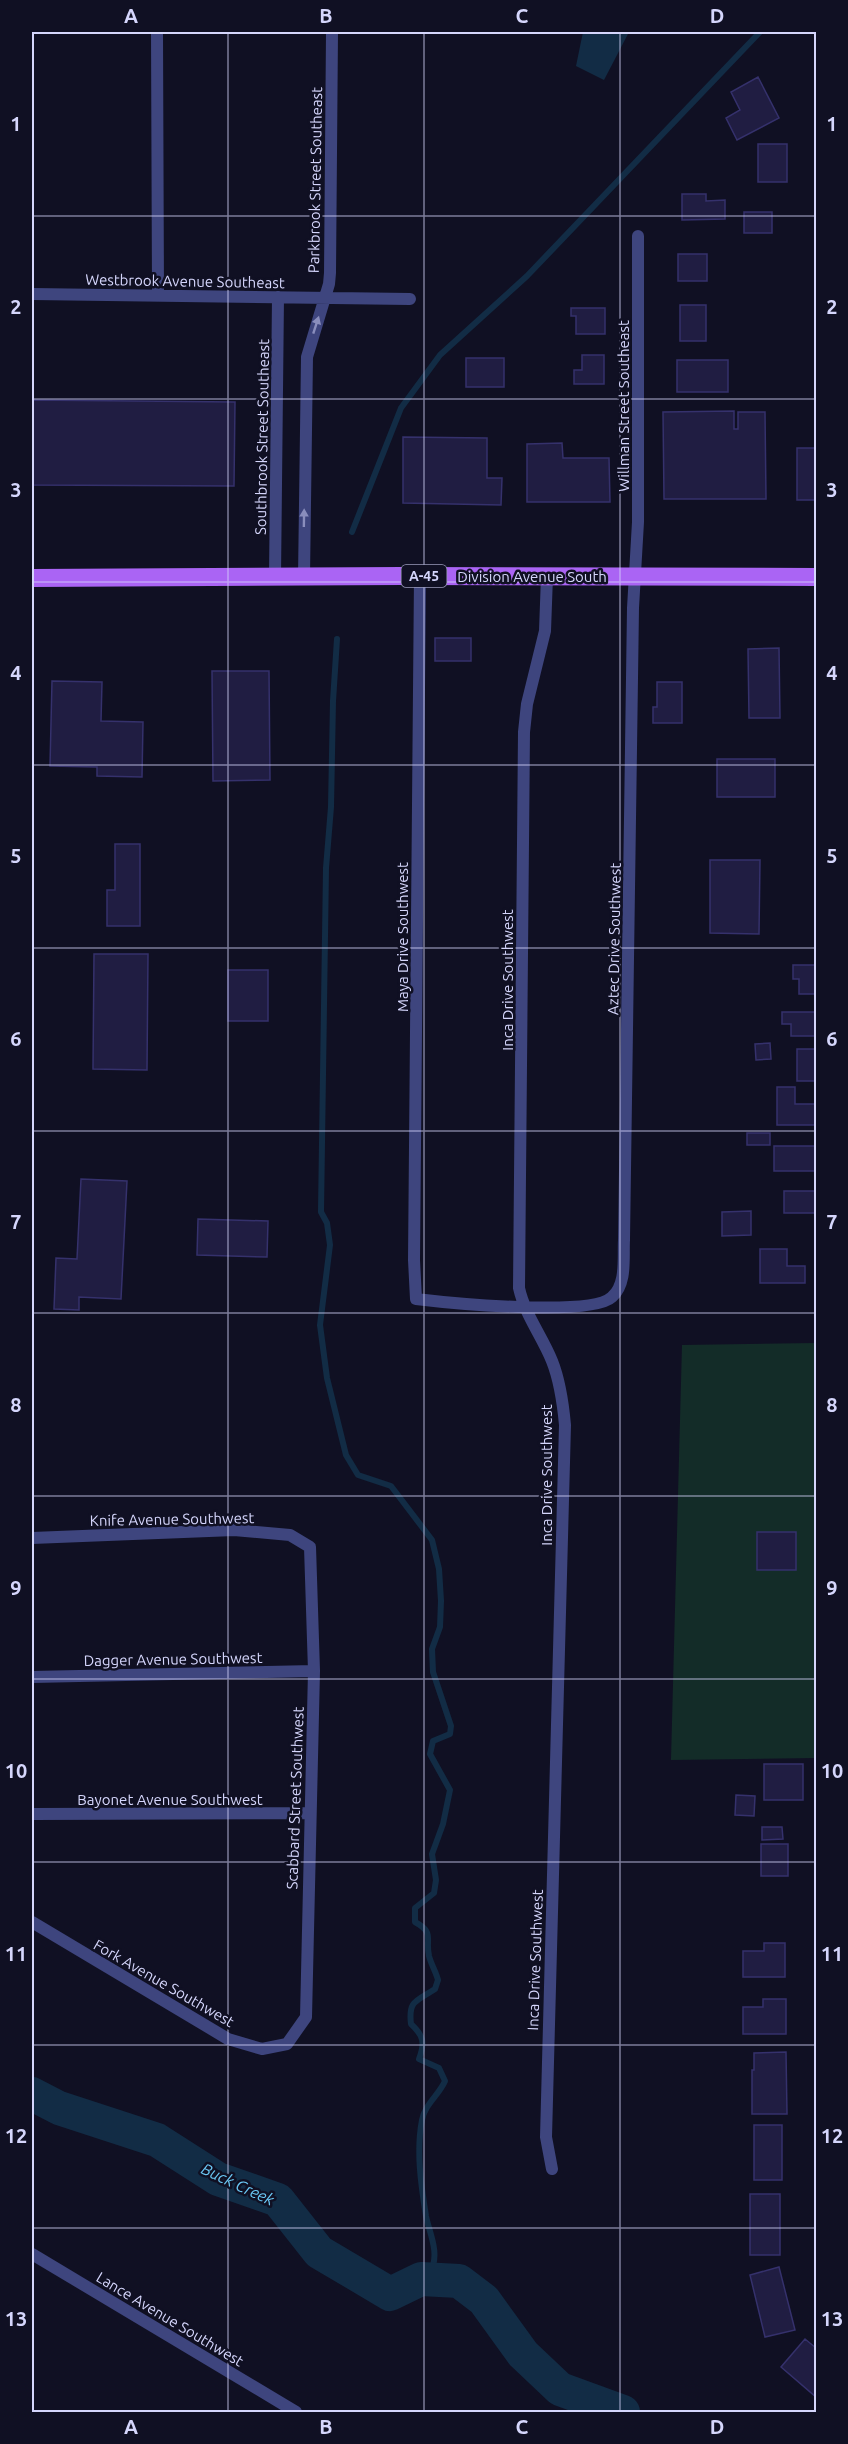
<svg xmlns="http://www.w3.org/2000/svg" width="848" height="2444" font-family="Ubuntu,sans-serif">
  <rect width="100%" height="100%" fill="#101023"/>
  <!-- green -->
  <path fill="#132c28" d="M816,1343V1758L671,1760L682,1345Z"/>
  <!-- water -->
  <path fill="#122c45" d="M583,32H629L604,80L576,66Z"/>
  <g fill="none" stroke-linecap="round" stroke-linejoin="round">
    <!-- stream -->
    <path stroke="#122c45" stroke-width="6" d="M352,532L401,408L440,355L527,276L760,32
      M337,639L333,701L331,807L326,868L321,1212L327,1223L330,1245L320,1325L327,1378L346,1455L358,1475L391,1486L432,1540L439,1569L441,1601L440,1627L432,1649L433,1672L451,1726L450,1734L433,1741L430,1754L450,1790L443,1824L432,1854L436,1880L434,1893L415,1908V1922C435,1933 425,1938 429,1956C431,1964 436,1972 438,1980L435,1989C417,2001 408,2000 411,2024C424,2036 425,2043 419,2059L439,2068L445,2081C439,2095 425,2104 422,2120C416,2151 421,2185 426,2216C429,2232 440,2253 431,2270C429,2273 424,2277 421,2279"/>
    <!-- river -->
    <path stroke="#122c45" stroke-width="34" d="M32,2094L59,2108L157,2140L218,2179L278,2200L319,2252L390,2294L421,2279L459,2281L484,2300L523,2354L560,2389L623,2412"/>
  </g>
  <!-- building -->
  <path fill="#201d42" stroke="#35316c" stroke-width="1.5" d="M758,77L779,118L737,140L726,118L740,110L731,92Z
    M758,144H787V182H758Z
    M682,194H706V201L725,200V219L682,220Z
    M744,212H772V233H744Z
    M678,254H707V281H678Z
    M680,305H706V341H680Z
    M571,308H605V334H576V316H571Z
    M582,355H604V384H574V370H582Z
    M466,358H504V387H466Z
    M677,360H728V392H677Z
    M32,400L235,402L234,486L32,485Z
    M734,411V429H738V412H765L766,499H664L663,412Z
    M403,437L487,438V478H502L501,505L403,503Z
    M562,443L563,458H609L610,502H527V444Z
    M797,448H816V500H797Z
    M435,638H471V661H435Z
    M779,648L780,718H749L748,649Z
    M212,671H269L270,780L213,781Z
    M52,681L102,682L101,721L143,722L142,777L97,776V767L50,766Z
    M657,682H682V723H653V707H657Z
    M717,759H775V797H717Z
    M115,844H140V926H107V890H115Z
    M710,860H760L759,934L710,933Z
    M94,954H148L147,1070L93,1069Z
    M793,965H816V994H799V979H793Z
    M228,970H268V1021H228Z
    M782,1012H816V1036H791V1024H782Z
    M770,1043L771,1059L756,1060L755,1044Z
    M797,1049H816V1081H797Z
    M777,1087H795V1104H816V1125H777Z
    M747,1133H770V1145H747Z
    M774,1146H816V1171H774Z
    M81,1179L127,1181L121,1299L79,1297V1310L54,1309L56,1258L77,1259Z
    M784,1191H816V1213H784Z
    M751,1211V1235L722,1236V1212Z
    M198,1219L268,1221L267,1257L197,1255Z
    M760,1249H787V1266H805V1283H760Z
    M757,1532H796V1570H757Z
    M764,1764H803V1800H764Z
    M736,1795L755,1796L754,1816L735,1815Z
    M762,1827H782L783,1839L762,1840Z
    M761,1844H788V1876H761Z
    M764,1943H785V1977H743V1951H764Z
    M763,1999H786V2034H743V2007H763Z
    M786,2052L787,2114H752V2070H754V2053Z
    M754,2125H782V2180H754Z
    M750,2194H780V2255H750Z
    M779,2267L795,2330L765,2337L750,2275Z
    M805,2339L816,2348V2397L781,2367Z"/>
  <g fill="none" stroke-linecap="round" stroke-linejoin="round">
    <!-- street -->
    <path stroke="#3e457e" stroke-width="12" d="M157,32L158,294
      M32,294L410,299
      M420,576L414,1260L416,1299C449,1303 591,1317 612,1297C627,1284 623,1258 624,1240L633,608L638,522V236
      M547,576L545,631L527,704L524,732L519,1288C525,1315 542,1336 552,1361C560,1381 563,1403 565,1425L546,2137L552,2169
      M275,577L278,297
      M304,577L307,357L329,284L330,273L332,32
      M32,1538L234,1530L290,1535L310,1547L314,1671L306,2017L287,2044L262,2049L228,2039L32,1922
      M32,1677L314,1671
      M32,1814L309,1813
      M32,2254L296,2412"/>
    <!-- primary -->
    <path stroke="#aa64f4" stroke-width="18" d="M32,578L402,576L816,577"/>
  </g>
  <!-- one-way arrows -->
  <defs><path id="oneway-solid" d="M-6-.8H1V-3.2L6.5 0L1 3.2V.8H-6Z" transform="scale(1.5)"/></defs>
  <g fill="#8a8ebd">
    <use href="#oneway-solid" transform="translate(316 325) rotate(-72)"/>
    <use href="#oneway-solid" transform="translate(304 518) rotate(-89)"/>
  </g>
  <!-- grid -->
  <path fill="none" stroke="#d5d6fc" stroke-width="1.5" stroke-opacity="0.55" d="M228,32V2412M424,32V2412M620,32V2412M32,216H816M32,399H816M32,582H816M32,765H816M32,948H816M32,1131H816M32,1313H816M32,1496H816M32,1679H816M32,1862H816M32,2045H816M32,2228H816"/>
  <g text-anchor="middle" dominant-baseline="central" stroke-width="5" stroke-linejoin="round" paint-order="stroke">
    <!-- shield labels -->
    <rect fill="#101023" stroke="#9a9bbb" stroke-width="1.5" x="401.5" y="565" width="45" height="22" rx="4.5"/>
    <g font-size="14" font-weight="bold" fill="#d5d6fc">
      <text x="424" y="576">A-45</text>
    </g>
    <!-- street labels -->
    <g font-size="15" fill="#d5d6fc" stroke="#101023">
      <text transform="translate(315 180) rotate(-89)">Parkbrook Street Southeast</text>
      <text transform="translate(185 281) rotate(1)">Westbrook Avenue Southeast</text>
      <text transform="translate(623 406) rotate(-90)">Willman Street Southeast</text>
      <text transform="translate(262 437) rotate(-89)">Southbrook Street Southeast</text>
      <text x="532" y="576">Division Avenue South</text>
      <text transform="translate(402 937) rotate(-90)">Maya Drive Southwest</text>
      <text transform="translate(614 939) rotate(-89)">Aztec Drive Southwest</text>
      <text transform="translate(507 980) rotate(-90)">Inca Drive Southwest</text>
      <text transform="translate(546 1475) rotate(-90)">Inca Drive Southwest</text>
      <text transform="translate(172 1519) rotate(-1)">Knife Avenue Southwest</text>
      <text transform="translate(173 1659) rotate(-1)">Dagger Avenue Southwest</text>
      <text transform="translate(295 1798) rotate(-88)">Scabbard Street Southwest</text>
      <text x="170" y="1799">Bayonet Avenue Southwest</text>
      <text transform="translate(535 1960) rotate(-88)">Inca Drive Southwest</text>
      <text transform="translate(164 1983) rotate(30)">Fork Avenue Southwest</text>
      <text transform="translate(170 2319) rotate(31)">Lance Avenue Southwest</text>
    </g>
    <!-- water labels -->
    <g font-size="16" font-style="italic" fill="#6ac7f4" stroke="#101023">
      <text transform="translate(238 2184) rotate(25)">Buck Creek</text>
    </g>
  </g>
  <!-- border -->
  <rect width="848" height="2444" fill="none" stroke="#101023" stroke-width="66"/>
  <rect x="33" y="33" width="782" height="2378" fill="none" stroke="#d5d6fc" stroke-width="2"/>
  <g font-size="20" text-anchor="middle" font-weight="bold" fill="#d5d6fc">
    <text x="131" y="23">A</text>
    <text x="326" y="23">B</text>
    <text x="522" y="23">C</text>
    <text x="717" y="23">D</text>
    <text x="16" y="131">1</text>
    <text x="832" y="131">1</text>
    <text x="16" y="314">2</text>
    <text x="832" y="314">2</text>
    <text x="16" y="497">3</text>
    <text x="832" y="497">3</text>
    <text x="16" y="680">4</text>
    <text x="832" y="680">4</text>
    <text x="16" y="863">5</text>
    <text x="832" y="863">5</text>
    <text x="16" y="1046">6</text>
    <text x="832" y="1046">6</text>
    <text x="16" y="1229">7</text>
    <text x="832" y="1229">7</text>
    <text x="16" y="1412">8</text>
    <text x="832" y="1412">8</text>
    <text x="16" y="1595">9</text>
    <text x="832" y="1595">9</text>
    <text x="16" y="1778">10</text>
    <text x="832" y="1778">10</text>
    <text x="16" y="1961">11</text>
    <text x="832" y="1961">11</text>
    <text x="16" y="2143">12</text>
    <text x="832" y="2143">12</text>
    <text x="16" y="2326">13</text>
    <text x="832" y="2326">13</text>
    <text x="131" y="2434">A</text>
    <text x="326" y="2434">B</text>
    <text x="522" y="2434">C</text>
    <text x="717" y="2434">D</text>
  </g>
</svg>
